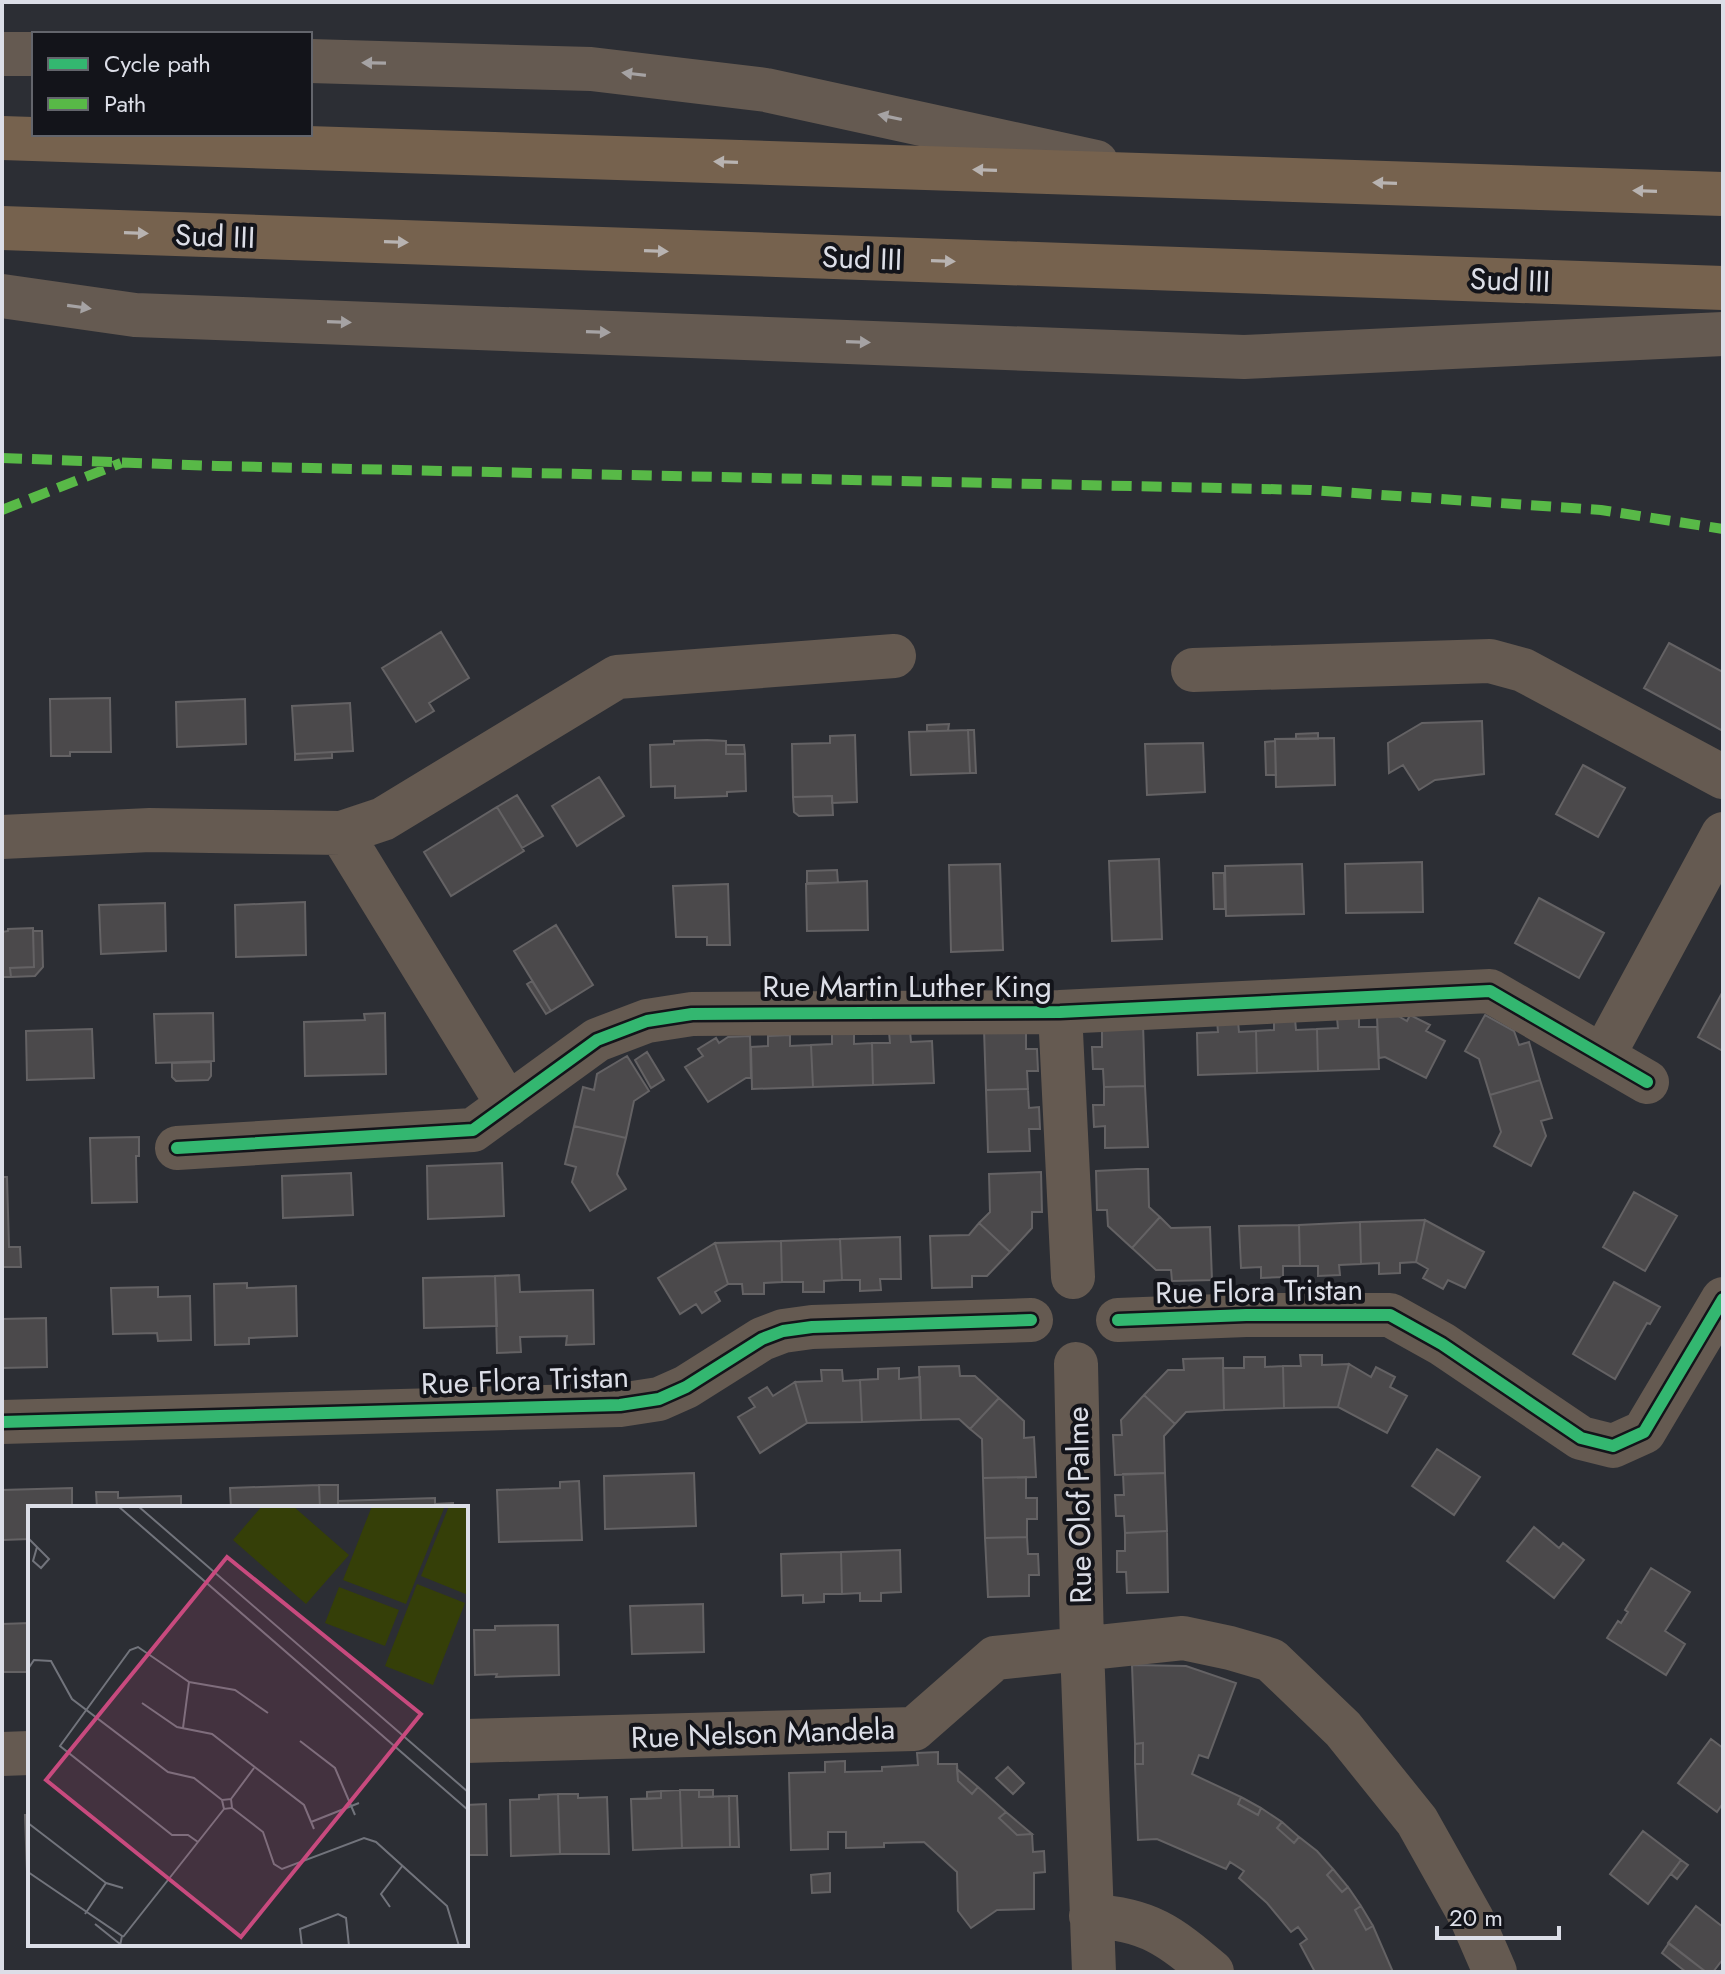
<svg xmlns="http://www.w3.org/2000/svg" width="1725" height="1974" font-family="Jost,sans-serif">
  <rect width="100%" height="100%" fill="#2c2e34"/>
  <!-- building -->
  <path fill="#4b494b" stroke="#646264" stroke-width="2" d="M441,632L469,678L429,703L434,711L416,722L382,668Z
    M1669,643L1723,672V731L1644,688Z
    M110,698L111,752H70V756H51L50,699Z
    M245,699L246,744L177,747L176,702Z
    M350,703L353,751L295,754L292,706Z
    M1482,721L1484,774L1435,780L1419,790L1403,765L1389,773L1388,743L1422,723Z
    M949,724L948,731H927V725Z
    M968,730L970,773L911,775L909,732Z
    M968,730H974L976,773H970Z
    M1318,733V739H1296V734Z
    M855,735L857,802L832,803V796L793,797L792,744L830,743V736Z
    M1334,738L1335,785L1276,787L1275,739Z
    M707,740L726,741V754H745L746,791L727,792V796L675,798V786L651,787L650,745L674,744V741Z
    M1275,741L1276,775H1266L1265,742Z
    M1203,743L1205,792L1147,795L1145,744Z
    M726,745H744L745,754H726Z
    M332,752V758L295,760V754Z
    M1583,765L1625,788L1598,837L1556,814Z
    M599,777L624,816L577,846L552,806Z
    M517,795L543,836L522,848L497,807Z
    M832,796L833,815L799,816L794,812L793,797Z
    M497,807L524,851L451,896L424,852Z
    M1159,859L1162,939L1112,941L1109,861Z
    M1422,862L1423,912L1346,913L1345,864Z
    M1000,864L1003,950L951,952L949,865Z
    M1302,864L1304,914L1226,916L1225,866Z
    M837,870L838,883H807V871Z
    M1213,873H1224L1225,909H1214Z
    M867,881L868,930L807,931L806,884Z
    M728,884L730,945H707V937H676L673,886Z
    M1539,898L1604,933L1579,978L1515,943Z
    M305,902L306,955L236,957L235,905Z
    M165,903L166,951L101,954L99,905Z
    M556,925L593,985L551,1011L514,951Z
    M33,928L34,967L10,968L11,977H2V932L8,931V929Z
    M33,931H42L43,967L35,976L11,977L10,968L34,967Z
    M532,981L551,1011L546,1014L527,984Z
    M1722,993L1723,994V1051L1698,1037Z
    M213,1013L214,1061L156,1063L154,1014Z
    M385,1013L386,1074L305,1076L304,1022L365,1020L364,1014Z
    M1410,1015L1430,1025L1426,1031L1445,1041L1426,1078L1385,1057L1379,1058L1377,1017L1398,1016L1407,1021Z
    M1485,1015L1514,1031L1519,1045L1529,1042L1540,1080L1490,1095L1479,1059L1465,1051Z
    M1359,1017V1027H1377L1379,1069L1318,1071L1317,1029L1338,1028L1337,1018Z
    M1274,1019H1295L1296,1030L1317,1029L1318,1071L1257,1073L1256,1031L1274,1030Z
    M1217,1021H1238L1239,1032L1256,1031L1257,1073L1198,1075L1197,1033L1218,1032Z
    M1143,1024L1145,1086L1104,1087L1103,1069H1093L1092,1047H1102V1025Z
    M1026,1028V1049H1037L1038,1071H1027L1028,1089L986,1090L984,1029Z
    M92,1029L94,1078L27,1080L26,1031Z
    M910,1031L911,1042L932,1041L934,1083L873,1085L872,1043H890L889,1032Z
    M854,1033V1044L872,1043L873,1085L813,1087L811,1045L832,1044V1034Z
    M790,1035V1046L811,1045L813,1087L752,1089L751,1047L768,1046V1036Z
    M750,1036L751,1078H746L708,1102L685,1067L703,1056L698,1049L716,1038L719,1043L728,1037Z
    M647,1052L664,1080L651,1088L635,1060Z
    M627,1056L649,1091L634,1101L626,1138L574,1126L583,1087L594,1090L597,1074Z
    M211,1062V1076L208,1080L176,1081L172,1077V1063Z
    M1540,1080L1552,1118L1541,1121L1546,1136L1531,1166L1494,1146L1501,1132L1490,1095Z
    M1145,1086L1148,1147L1105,1148V1126L1094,1127L1093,1105H1104V1087Z
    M1028,1089L1029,1108L1039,1107L1040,1129H1029L1030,1151L988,1152L986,1090Z
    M574,1126L626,1138L617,1174L626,1189L590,1211L572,1182L576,1167L565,1164Z
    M139,1137V1156H136L137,1202L92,1203L90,1138Z
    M502,1163L504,1216L428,1219L427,1166Z
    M1137,1169H1148L1149,1207L1160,1217L1132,1248L1108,1226L1107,1210H1097L1096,1171Z
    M1041,1172L1042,1212H1032V1228L1010,1252L979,1223L990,1212L989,1174Z
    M351,1173L353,1215L283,1218L282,1176Z
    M2,1177H7L9,1247H20L21,1267H2Z
    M1634,1192L1677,1216L1645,1271L1603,1247Z
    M1160,1217L1171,1228L1210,1227L1212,1280L1172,1281L1171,1270H1156L1132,1248Z
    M1425,1220L1416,1262L1400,1263V1273L1379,1274V1263L1361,1264L1360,1222Z
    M1425,1220L1484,1252L1465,1288L1448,1280L1443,1289L1423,1278L1428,1269L1416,1262Z
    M1360,1222L1361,1264L1339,1265L1340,1275L1318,1276V1266H1300L1299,1225Z
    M979,1223L1010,1252L987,1276H972V1287L932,1288L930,1236L969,1235Z
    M1299,1225L1300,1266H1283V1277L1261,1278V1267L1241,1268L1239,1226Z
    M900,1237L901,1279H880L881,1290L860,1291V1280H842L840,1239Z
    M840,1239L842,1280L824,1281V1292H803V1282H782L781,1241Z
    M781,1241L782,1282L764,1283V1294H743L742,1284H728L715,1243Z
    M715,1243L728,1284L715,1292L720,1301L702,1313L696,1304L680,1314L658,1278Z
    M519,1275L520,1292L593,1290L594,1344L566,1345L567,1336L520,1337L521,1352L497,1353L495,1276Z
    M495,1276L497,1326L424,1328L423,1278Z
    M1614,1282L1660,1307L1650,1324L1647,1323L1615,1379L1573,1354Z
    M247,1283V1288L296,1286L297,1336L249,1338V1344L215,1345L214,1284Z
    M158,1287V1297L190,1296L191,1340L158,1341L157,1333L113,1334L111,1288Z
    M46,1318L47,1367L2,1368V1319Z
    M1300,1355H1322V1365L1349,1364L1338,1407L1284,1408L1283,1366H1301Z
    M1244,1357H1265V1367L1283,1366L1284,1408L1224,1410L1223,1368H1244Z
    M1223,1358L1224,1410L1186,1412L1175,1424L1144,1395L1168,1370H1184L1183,1359Z
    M1349,1364L1371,1377L1376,1367L1395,1377L1390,1387L1407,1396L1387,1433L1338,1407Z
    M959,1366L960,1376H975L999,1398L970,1429L959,1419L921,1420L919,1367Z
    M899,1368V1379L920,1377L921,1420L862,1422L860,1380L878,1379V1369Z
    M821,1370H842L843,1381L860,1380L862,1422L807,1423L795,1382L822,1381Z
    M795,1382L807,1423L760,1453L738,1417L755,1407L749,1398L767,1387L773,1396Z
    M1144,1395L1175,1424L1164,1436L1165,1473L1115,1475L1113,1435H1122L1121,1420Z
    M999,1398L1024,1421V1438L1034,1437L1036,1477L983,1478L982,1439L970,1429Z
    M1437,1449L1480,1477L1454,1515L1412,1486Z
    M694,1473L696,1526L605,1529L604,1476Z
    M1165,1473L1167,1531L1125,1533L1124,1516H1116L1115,1495H1124L1123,1474Z
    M1026,1477V1498H1037V1519H1027V1537L985,1538L983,1478Z
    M579,1481L582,1540L499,1542L497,1490L560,1488V1482Z
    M319,1485H338V1508H320Z
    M319,1485L320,1508H231L230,1488Z
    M72,1488V1508H30V1539L2,1540V1490Z
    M96,1492H118V1498L181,1496V1508H97Z
    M435,1498V1508H338V1501Z
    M453,1503V1508H435V1504Z
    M1534,1527L1559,1548L1563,1543L1584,1560L1554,1598L1507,1561Z
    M1167,1531L1168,1592L1127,1593L1126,1572H1117V1551H1125V1533Z
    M1027,1537L1028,1554H1038L1039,1575H1029V1596L988,1597L985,1538Z
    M900,1550L901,1592L881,1593V1601H860V1593L842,1594L841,1552Z
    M841,1552L842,1594H824V1602L803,1603V1595L782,1596L781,1554Z
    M1651,1568L1690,1592L1665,1631L1685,1644L1666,1675L1607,1638L1618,1621L1621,1623L1628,1612L1625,1610Z
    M703,1604L704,1652L632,1654L630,1606Z
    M30,1623V1672H2V1624Z
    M558,1625L559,1675L496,1677L497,1674L475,1675L474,1630H495V1626Z
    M1132,1665L1186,1666L1236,1683L1208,1758L1199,1755L1192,1774L1241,1797L1238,1804L1258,1815L1261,1808L1282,1822L1277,1828L1294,1843L1299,1837L1317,1851L1333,1869L1327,1875L1342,1892L1348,1887L1361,1906L1355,1910L1366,1930L1373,1926L1393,1972H1315L1300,1944L1307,1939L1298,1927L1291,1932L1267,1903L1239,1878L1244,1871L1230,1862L1226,1869L1157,1839L1138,1840L1135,1764H1143V1743L1135,1744Z
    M1711,1739L1723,1748V1803L1717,1812L1678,1783Z
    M1143,1743V1764H1135V1744Z
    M938,1752V1764H957L958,1781L972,1794L978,1787L1006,1812L999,1818L1017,1835L1032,1834L1033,1852L1044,1851L1045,1872L1034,1873V1909L997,1910L971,1928L958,1911L957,1872L924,1842L884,1843V1847L846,1848V1832H828V1849L791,1850L789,1773L825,1772V1762L845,1761V1772L882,1771V1767L918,1765L917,1753Z
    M1008,1767L1024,1783L1013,1794L996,1778Z
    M957,1769L978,1787L972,1794L958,1781Z
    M680,1790H699V1797L729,1796L730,1847L682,1848Z
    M680,1790L682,1848L633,1850L631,1799L661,1798V1791Z
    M699,1790H713V1797H699Z
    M661,1791V1798L647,1799V1792Z
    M558,1794H578V1798L607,1797L609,1854H560Z
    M558,1794L560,1854L511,1856L510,1800L539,1799V1795Z
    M729,1796H737L739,1847H730Z
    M1241,1797L1261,1808L1258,1815L1238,1804Z
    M486,1804L487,1855H466V1805Z
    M1006,1812L1032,1834L1017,1835L999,1818Z
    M25,1815H30V1871L27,1872Z
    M1282,1822L1299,1837L1294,1843L1277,1828Z
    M1643,1831L1681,1860L1648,1904L1610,1874Z
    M1681,1860L1688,1865L1677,1879L1671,1874Z
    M1333,1869L1348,1887L1342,1892L1327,1875Z
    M830,1873V1892L812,1893L811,1875Z
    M1361,1906L1373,1926L1366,1930L1355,1910Z
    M1696,1906L1723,1927V1959L1713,1972H1706L1668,1943Z
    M1669,1943L1706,1972H1686L1662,1953Z"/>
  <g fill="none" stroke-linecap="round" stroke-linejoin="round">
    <!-- minor -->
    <path stroke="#655a51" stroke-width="44" d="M2,54H34
      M310,61L591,69L766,90L1096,162
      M2,296L135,315L1244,357L1723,334
      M1193,670L1490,661L1523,670L1723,777
      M341,833L383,819L617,677L894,656
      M2,837L150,830L341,833L508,1105
      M1060,1012L1073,1277
      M1603,1056L1723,834
      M177,1148L473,1130L597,1040L647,1021L692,1014L1060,1012L1490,991L1647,1082
      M1118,1320L1246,1315H1390L1442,1344L1581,1438L1613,1446L1644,1432L1723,1299
      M1076,1364L1082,1647L1094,1972
      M2,1422L620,1405L659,1399L686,1387L762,1339L783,1331L812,1327L1031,1320
      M466,1741L914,1729L995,1658L1183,1638L1230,1648L1271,1660L1343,1729L1417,1821L1472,1919L1495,1972
      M2,1754L30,1753
      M1091,1916C1148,1919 1170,1936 1212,1972"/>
    <!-- highway -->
    <path stroke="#76624e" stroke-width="44" d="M2,138L1723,194
      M2,228L1723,288"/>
    <!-- quiet -->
    <path stroke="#58b947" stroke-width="10" stroke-dasharray="20 10" stroke-linecap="butt" d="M2,458L217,466L1310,490L1601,510L1723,529
      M2,510L121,463"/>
    <defs>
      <path id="cycleway" d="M177,1148L473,1130L597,1040L647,1021L692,1014L1060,1012L1490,991L1647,1082
        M1118,1320L1246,1315H1390L1442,1344L1581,1438L1613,1446L1644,1432L1723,1299
        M2,1422L620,1405L659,1399L686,1387L762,1339L783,1331L812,1327L1031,1320"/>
    </defs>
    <!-- cycleway casing -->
    <use href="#cycleway" stroke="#13141a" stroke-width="17"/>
    <!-- cycleway -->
    <use href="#cycleway" stroke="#33b770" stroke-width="12"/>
  </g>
  <!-- one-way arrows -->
  <defs><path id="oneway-solid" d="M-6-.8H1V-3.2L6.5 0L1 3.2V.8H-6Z" transform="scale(2)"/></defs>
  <g fill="#a6a3a4">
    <use href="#oneway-solid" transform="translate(374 63) rotate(-179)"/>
    <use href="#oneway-solid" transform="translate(634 74) rotate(-173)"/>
    <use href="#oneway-solid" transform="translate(890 117) rotate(-168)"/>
    <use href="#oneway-solid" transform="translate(79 307) rotate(8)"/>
    <use href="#oneway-solid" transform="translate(339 322) rotate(2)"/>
    <use href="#oneway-solid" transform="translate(598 332) rotate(2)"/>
    <use href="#oneway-solid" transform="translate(858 342) rotate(2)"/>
  </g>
  <g fill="#b8b3b1">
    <use href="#oneway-solid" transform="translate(726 162) rotate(-178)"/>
    <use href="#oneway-solid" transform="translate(985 170) rotate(-178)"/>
    <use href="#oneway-solid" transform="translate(1385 183) rotate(-178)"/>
    <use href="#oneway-solid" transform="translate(1645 191) rotate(-178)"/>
    <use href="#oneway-solid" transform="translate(136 233) rotate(2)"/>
    <use href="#oneway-solid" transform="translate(396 242) rotate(2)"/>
    <use href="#oneway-solid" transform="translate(656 251) rotate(2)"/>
    <use href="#oneway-solid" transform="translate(943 261) rotate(2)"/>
  </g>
  <g text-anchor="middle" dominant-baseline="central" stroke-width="8" stroke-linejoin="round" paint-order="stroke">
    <!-- street labels -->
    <g font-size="30" fill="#dcdee7" stroke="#13141a">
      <text transform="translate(215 236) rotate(2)">Sud III</text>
      <text transform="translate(862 258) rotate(2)">Sud III</text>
      <text transform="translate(1510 280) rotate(2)">Sud III</text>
      <text x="907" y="986">Rue Martin Luther King</text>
      <text transform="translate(1259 1291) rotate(-1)">Rue Flora Tristan</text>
      <text transform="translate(525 1380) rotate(-2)">Rue Flora Tristan</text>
      <text transform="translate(1079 1505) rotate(-91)">Rue Olof Palme</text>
      <text transform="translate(763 1733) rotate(-2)">Rue Nelson Mandela</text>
    </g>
  </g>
  <!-- overview -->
  <g transform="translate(28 1506)">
    <rect width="440" height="440" fill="#2c2e34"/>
    <path d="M234,0H265L321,49L278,98L205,34ZM344,0H417L378,98L315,74ZM421,0H440V89L393,70ZM389,78L437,97L405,179L357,160ZM311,81L371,104L357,140L297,117Z" fill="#353f08"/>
    <path fill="none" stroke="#72747c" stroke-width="2" d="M90,0L440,304M110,0L440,286M0,32L21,53L13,62L5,55L9,41M0,163L6,154L23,155L44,193L140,266L166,272L194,294L203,293L204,302L196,303L194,294M161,176L207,184L240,207M114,197L149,221L184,228L276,299L286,323M155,222L161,176L110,141L102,144L32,240L144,329H160L170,336M272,235L307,262L327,309M203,293L226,262M204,302L235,326L246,358L254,363L336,332L348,336L419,400L431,440M283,316L331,297M0,317L78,377M0,366L94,430L92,440M362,401L353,388L375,359M57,408L78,377L95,382M67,418L92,438M95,431L196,303M274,440L272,423L310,408L318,412L321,440"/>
    <path fill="#c84a7e" fill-opacity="0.15" stroke="#c84a7e" stroke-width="4" d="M199,51L393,208L213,431L18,274Z"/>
    <rect width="440" height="440" fill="none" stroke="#dcdee7" stroke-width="4"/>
  </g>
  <!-- border -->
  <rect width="1725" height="1974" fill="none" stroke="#dcdee7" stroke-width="8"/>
  <!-- legend -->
  <rect x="32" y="32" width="280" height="104" fill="#13141a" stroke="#63656c" stroke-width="2"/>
  <rect x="48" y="58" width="40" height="12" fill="#33b770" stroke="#63656c" stroke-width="2"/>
  <text x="104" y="72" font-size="24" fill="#dcdee7">Cycle path</text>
  <rect x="48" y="98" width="40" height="12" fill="#58b947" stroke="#63656c" stroke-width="2"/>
  <text x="104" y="112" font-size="24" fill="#dcdee7">Path</text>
  <!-- scale -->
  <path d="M1437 1926v12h122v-12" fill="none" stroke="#dcdee7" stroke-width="4"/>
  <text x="1449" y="1926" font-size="24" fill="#dcdee7" stroke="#13141a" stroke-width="6" paint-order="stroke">20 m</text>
</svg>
